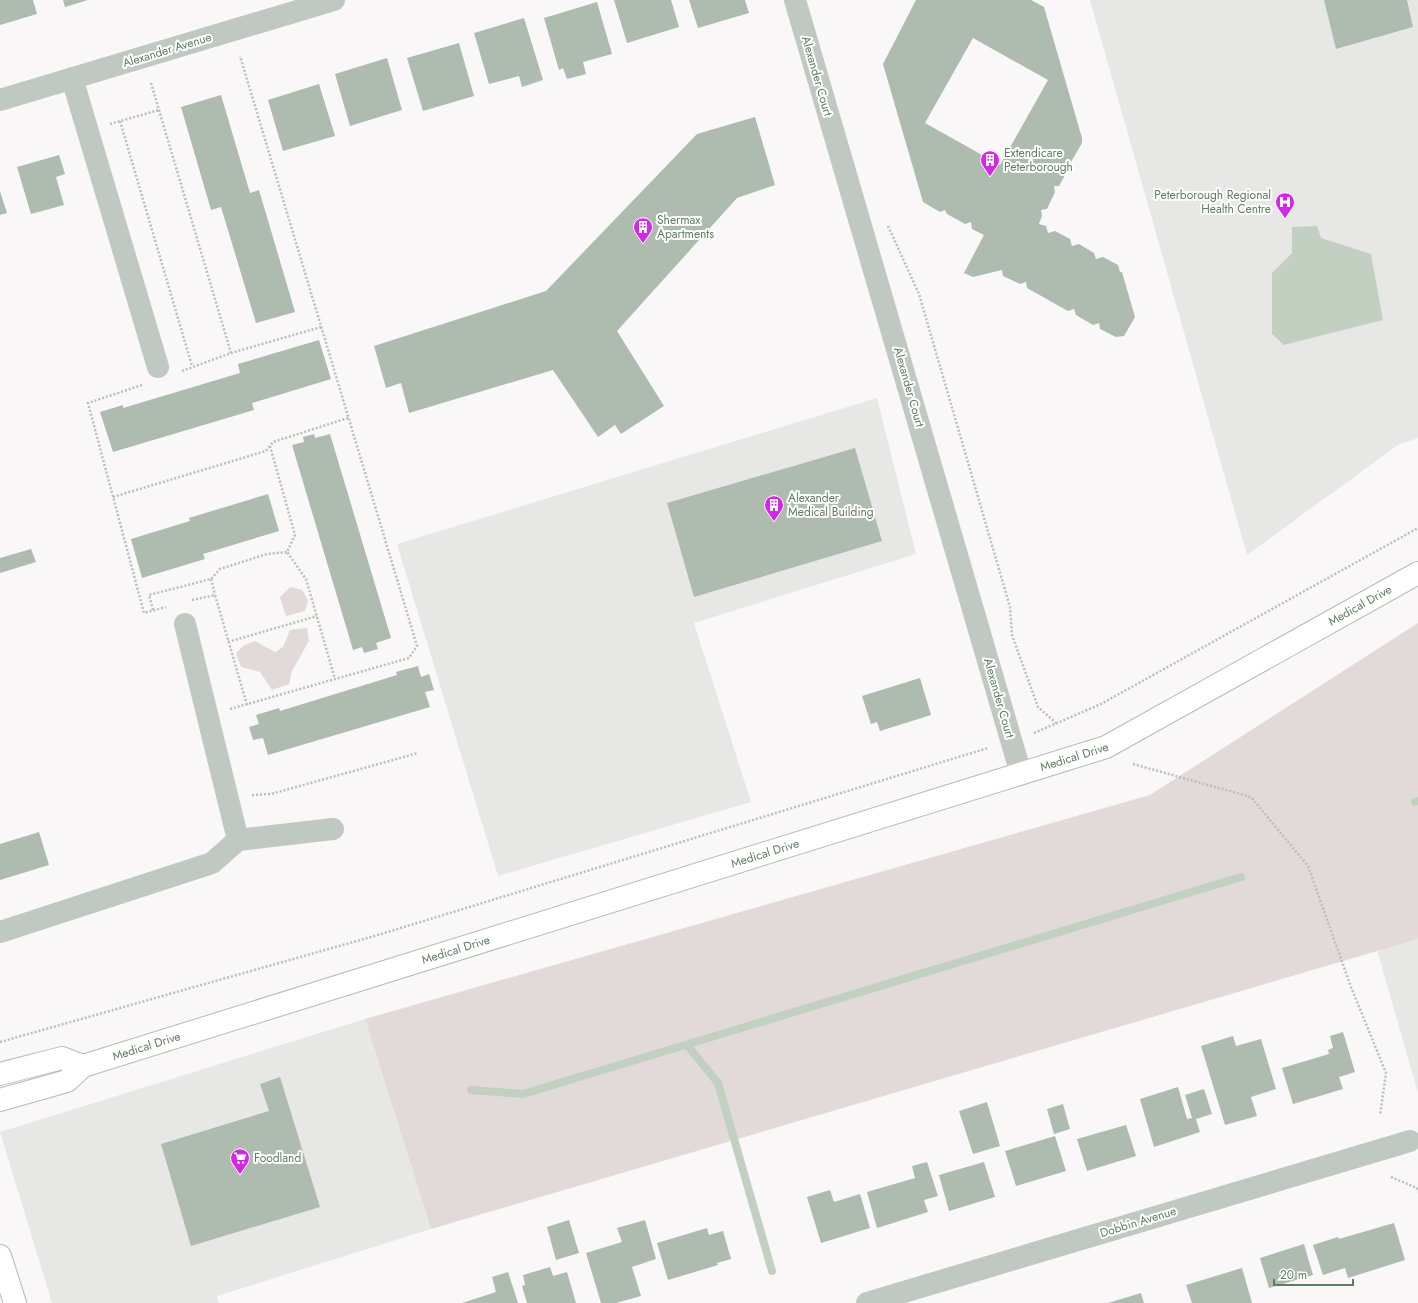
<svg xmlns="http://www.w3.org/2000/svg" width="1418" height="1303" font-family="Jost,sans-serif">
  <rect width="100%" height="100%" fill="#f9f7f7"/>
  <!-- built -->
  <path fill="#e7e8e6" d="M1090,0H1418V438L1398,445L1247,555Z
    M877,398L916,554L694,623L751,802L498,876L397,544Z
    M1418,939V1093L1377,950Z
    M365,1019L431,1229L217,1296L219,1303H52L0,1132Z"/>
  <!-- green -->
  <path fill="#e1dad8" d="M290,587L302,590L308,600L305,611L286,616L280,597Z
    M1418,623V939L431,1229L365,1019L1150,795Z
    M307,628L309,641L292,671L289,684L272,690L260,672L241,667L236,653L243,646L255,641L275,652L283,647L290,630Z"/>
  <!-- water -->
  <path fill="#c2d0c2" d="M1317,226L1321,238L1371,254L1383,320L1284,345L1272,334V273L1292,253V227Z"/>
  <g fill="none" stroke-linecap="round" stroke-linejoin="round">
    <!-- stream -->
    <path stroke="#c2d0c2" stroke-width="8" d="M1415,802L1418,801
      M687,1045L718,1083L772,1271
      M471,1090L523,1094L1241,877"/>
  </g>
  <!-- building -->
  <path fill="#adbcaf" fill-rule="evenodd" d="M0,0H33L37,14L0,25Z
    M63,0H88L65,7Z
    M614,0H671L679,27L627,43Z
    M689,0H745L749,13L698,28Z
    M916,0H1031L1044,7L1082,138V143L1071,162H1067L1069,168L1059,186H1054L1055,192L1047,209L1041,210L1042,216L1039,224L1046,226L1048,233L1055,231L1070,239L1072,246L1079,244L1094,253L1096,259L1103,257L1118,265L1120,272H1122L1135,317L1124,336L1116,337L1100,329L1099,323L1093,325L1076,315L1074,309L1068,311L1027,288L1026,282L1020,284L1003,276L1002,270L973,277L964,273L984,235L972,229L971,222L965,224L947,214L945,210L940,212L923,202L883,64ZM973,38L1048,80L1000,165L925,123Z
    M1324,0H1407L1413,27L1336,49Z
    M597,2L612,54L583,62L586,74L567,79L563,68L559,70L544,18Z
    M524,18L543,80L522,87L519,76L489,84L474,33Z
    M459,43L474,96L423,111L407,58Z
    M387,58L402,110L350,126L335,74Z
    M319,84L335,136L283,151L268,100Z
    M221,95L250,193L259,190L295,312L256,323L221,207L211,210L181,107Z
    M755,117L775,185L737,198L617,331L664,406L621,434L615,425L598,437L553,370L409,413L401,383L386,388L374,346L546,291L697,134Z
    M59,155L65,174L56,177L64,205L31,214L17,167Z
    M0,191L7,213L0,215Z
    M319,340L331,379L252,403L254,410L113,452L100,412L123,405V408L240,373L238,364Z
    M314,434L315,438L330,434L391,638L376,643L378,649L364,653L362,647L353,650L292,445L304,442L303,437Z
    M855,448L882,541L694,597L667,503Z
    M268,494L279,531L203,554L205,559L142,578L131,539L190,521L189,518Z
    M31,549L36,562L0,573V558Z
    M418,666L421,677L429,674L434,690L425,692L430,707L268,755L263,738L253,740L249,727L259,724L256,715L279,708L280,711L397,675L396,672Z
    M920,678L931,715L880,731L877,722L871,724L862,696Z
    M39,832L49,865L0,880V844Z
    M1343,1032L1355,1072L1339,1077L1343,1089L1293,1104L1282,1068L1329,1054L1328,1050L1333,1048L1330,1036Z
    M1233,1036L1236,1046L1261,1039L1276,1089L1251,1097L1257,1116L1225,1125L1201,1046Z
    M280,1077L320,1207L191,1246L161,1144L269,1111L260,1084Z
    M1178,1087L1187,1119L1192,1118L1185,1095L1204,1089L1212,1114L1196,1119L1200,1132L1154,1147L1140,1099Z
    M987,1102L1000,1146L973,1154L959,1111Z
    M1063,1104L1070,1129L1054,1134L1047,1109Z
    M1126,1125L1136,1156L1087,1171L1077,1139Z
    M1055,1136L1066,1171L1016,1186L1005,1151Z
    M927,1162L938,1196L924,1200L928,1212L877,1228L867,1192L915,1178L912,1166Z
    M984,1162L995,1197L949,1211L939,1175Z
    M830,1190L834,1202L860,1194L870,1228L821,1243L807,1197Z
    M569,1220L579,1253L556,1260L547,1227Z
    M645,1220L656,1259L632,1267L641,1296L616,1303H601L586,1253L622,1242L617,1228Z
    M1394,1223L1405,1260L1348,1278L1345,1268L1323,1275L1313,1245L1338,1237L1339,1239Z
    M707,1228L709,1235L723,1231L731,1259L717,1263L718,1265L668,1280L657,1243Z
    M1304,1244L1313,1275L1269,1288L1260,1258Z
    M550,1267L553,1276L567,1272L576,1303H527L522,1286L525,1285L523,1275Z
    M1242,1268L1252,1303H1192L1186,1285Z
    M508,1272L518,1303H462L496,1292L492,1277Z
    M1141,1293L1144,1303H1108Z"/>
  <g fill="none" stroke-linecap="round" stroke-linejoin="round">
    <defs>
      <g id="major">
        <path d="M0,1074L62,1058L83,1066"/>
        <path id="s1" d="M0,1100L67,1081L83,1066L1106,747L1418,573"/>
        <path d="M0,1256L15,1303"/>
      </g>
    </defs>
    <!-- major casing -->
    <use href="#major" stroke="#b3beb4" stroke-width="24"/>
    <!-- path -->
    <path stroke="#b8c0b9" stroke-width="2.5" stroke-dasharray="2 2" stroke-linecap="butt" d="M151,83L231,353
      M120,121L192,366
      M110,124L159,110
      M888,226L919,294L1010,607L1012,635L1038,707L1056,723
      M182,371L231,353L321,327
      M142,385L88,403L144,613L166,607
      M270,446L295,535L287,552L306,579L335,679
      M113,497L266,451L273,442L348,418
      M211,579L215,595
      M192,600L215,595L247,705
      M153,610L149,595L211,579L220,569L267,554L287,552
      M228,642L317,616
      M230,709L409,658L417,646L240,56
      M1034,733L1101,704L1418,528
      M1133,764L1251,797L1308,866L1351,987L1386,1073L1380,1115
      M252,795L271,794L418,753
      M0,1042L378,935L988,748
      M1391,1177L1417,1188L1418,1192"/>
    <!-- minor -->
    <path stroke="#c0c9c1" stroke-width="22" d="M795,0L1021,774
      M72,78L158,367
      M0,100L334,0
      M185,624L238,840
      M0,932L212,863L238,840L333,829
      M867,1303L1410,1141"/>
    <!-- major -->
    <use href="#major" stroke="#fff" stroke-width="22"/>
  </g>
  <!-- icons -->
  <defs>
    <symbol id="building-pin" viewBox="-11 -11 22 30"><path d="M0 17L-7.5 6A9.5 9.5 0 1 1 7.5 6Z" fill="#d626ea" stroke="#fff"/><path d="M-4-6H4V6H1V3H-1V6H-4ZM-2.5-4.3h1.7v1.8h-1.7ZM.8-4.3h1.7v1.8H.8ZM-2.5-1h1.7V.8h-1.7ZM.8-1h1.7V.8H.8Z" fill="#fff"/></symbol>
    <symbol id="hospital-pin" viewBox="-11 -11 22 30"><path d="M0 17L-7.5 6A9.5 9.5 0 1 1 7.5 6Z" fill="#d626ea" stroke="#fff"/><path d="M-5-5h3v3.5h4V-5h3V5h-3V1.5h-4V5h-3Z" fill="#fff"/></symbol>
    <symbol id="supermarket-pin" viewBox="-11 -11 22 30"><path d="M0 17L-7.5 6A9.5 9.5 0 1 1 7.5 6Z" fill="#d626ea" stroke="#fff"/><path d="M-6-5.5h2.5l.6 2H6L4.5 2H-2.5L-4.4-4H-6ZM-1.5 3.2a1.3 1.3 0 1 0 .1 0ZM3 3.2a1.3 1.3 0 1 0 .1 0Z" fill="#fff"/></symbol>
  </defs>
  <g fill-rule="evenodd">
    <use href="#building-pin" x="979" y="149" width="22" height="30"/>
    <use href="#hospital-pin" x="1274" y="191" width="22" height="30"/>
    <use href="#building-pin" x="632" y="216" width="22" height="30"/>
    <use href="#building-pin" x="763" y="494" width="22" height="30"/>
    <use href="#supermarket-pin" x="229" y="1147" width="22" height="30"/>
  </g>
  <g text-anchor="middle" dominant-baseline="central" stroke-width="4" stroke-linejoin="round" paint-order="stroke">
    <!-- street labels -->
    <g font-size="12" fill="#5e7d62" stroke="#fff">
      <text transform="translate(167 50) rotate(-17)">Alexander Avenue</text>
      <text transform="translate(817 76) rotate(74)">Alexander Court</text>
      <text transform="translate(909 387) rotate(74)">Alexander Court</text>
      <text stroke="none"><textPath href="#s1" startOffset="1454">Medical Drive</textPath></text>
      <text transform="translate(999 698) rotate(74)">Alexander Court</text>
      <text stroke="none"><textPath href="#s1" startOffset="1130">Medical Drive</textPath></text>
      <text stroke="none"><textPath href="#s1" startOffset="806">Medical Drive</textPath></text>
      <text stroke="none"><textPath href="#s1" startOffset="482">Medical Drive</textPath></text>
      <text stroke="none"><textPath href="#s1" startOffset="158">Medical Drive</textPath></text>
      <text transform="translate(1138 1222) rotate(-17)">Dobbin Avenue</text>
    </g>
    <!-- poi labels -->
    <g font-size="12" fill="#5e7d62" stroke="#fff" text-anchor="start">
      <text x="1004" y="153">Extendicare<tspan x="1004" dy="14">Peterborough</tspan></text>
      <text x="1271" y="195" text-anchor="end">Peterborough Regional<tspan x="1271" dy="14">Health Centre</tspan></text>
      <text x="657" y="220">Shermax<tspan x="657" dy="14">Apartments</tspan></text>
      <text x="788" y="498">Alexander<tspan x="788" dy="14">Medical Building</tspan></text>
      <text x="254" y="1158">Foodland</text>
    </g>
  </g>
  <!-- scale -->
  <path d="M1274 1279v6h79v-6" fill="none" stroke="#5e7d62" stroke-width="2"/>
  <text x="1280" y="1279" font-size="12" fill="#5e7d62" stroke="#ffffff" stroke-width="3" paint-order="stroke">20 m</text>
</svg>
